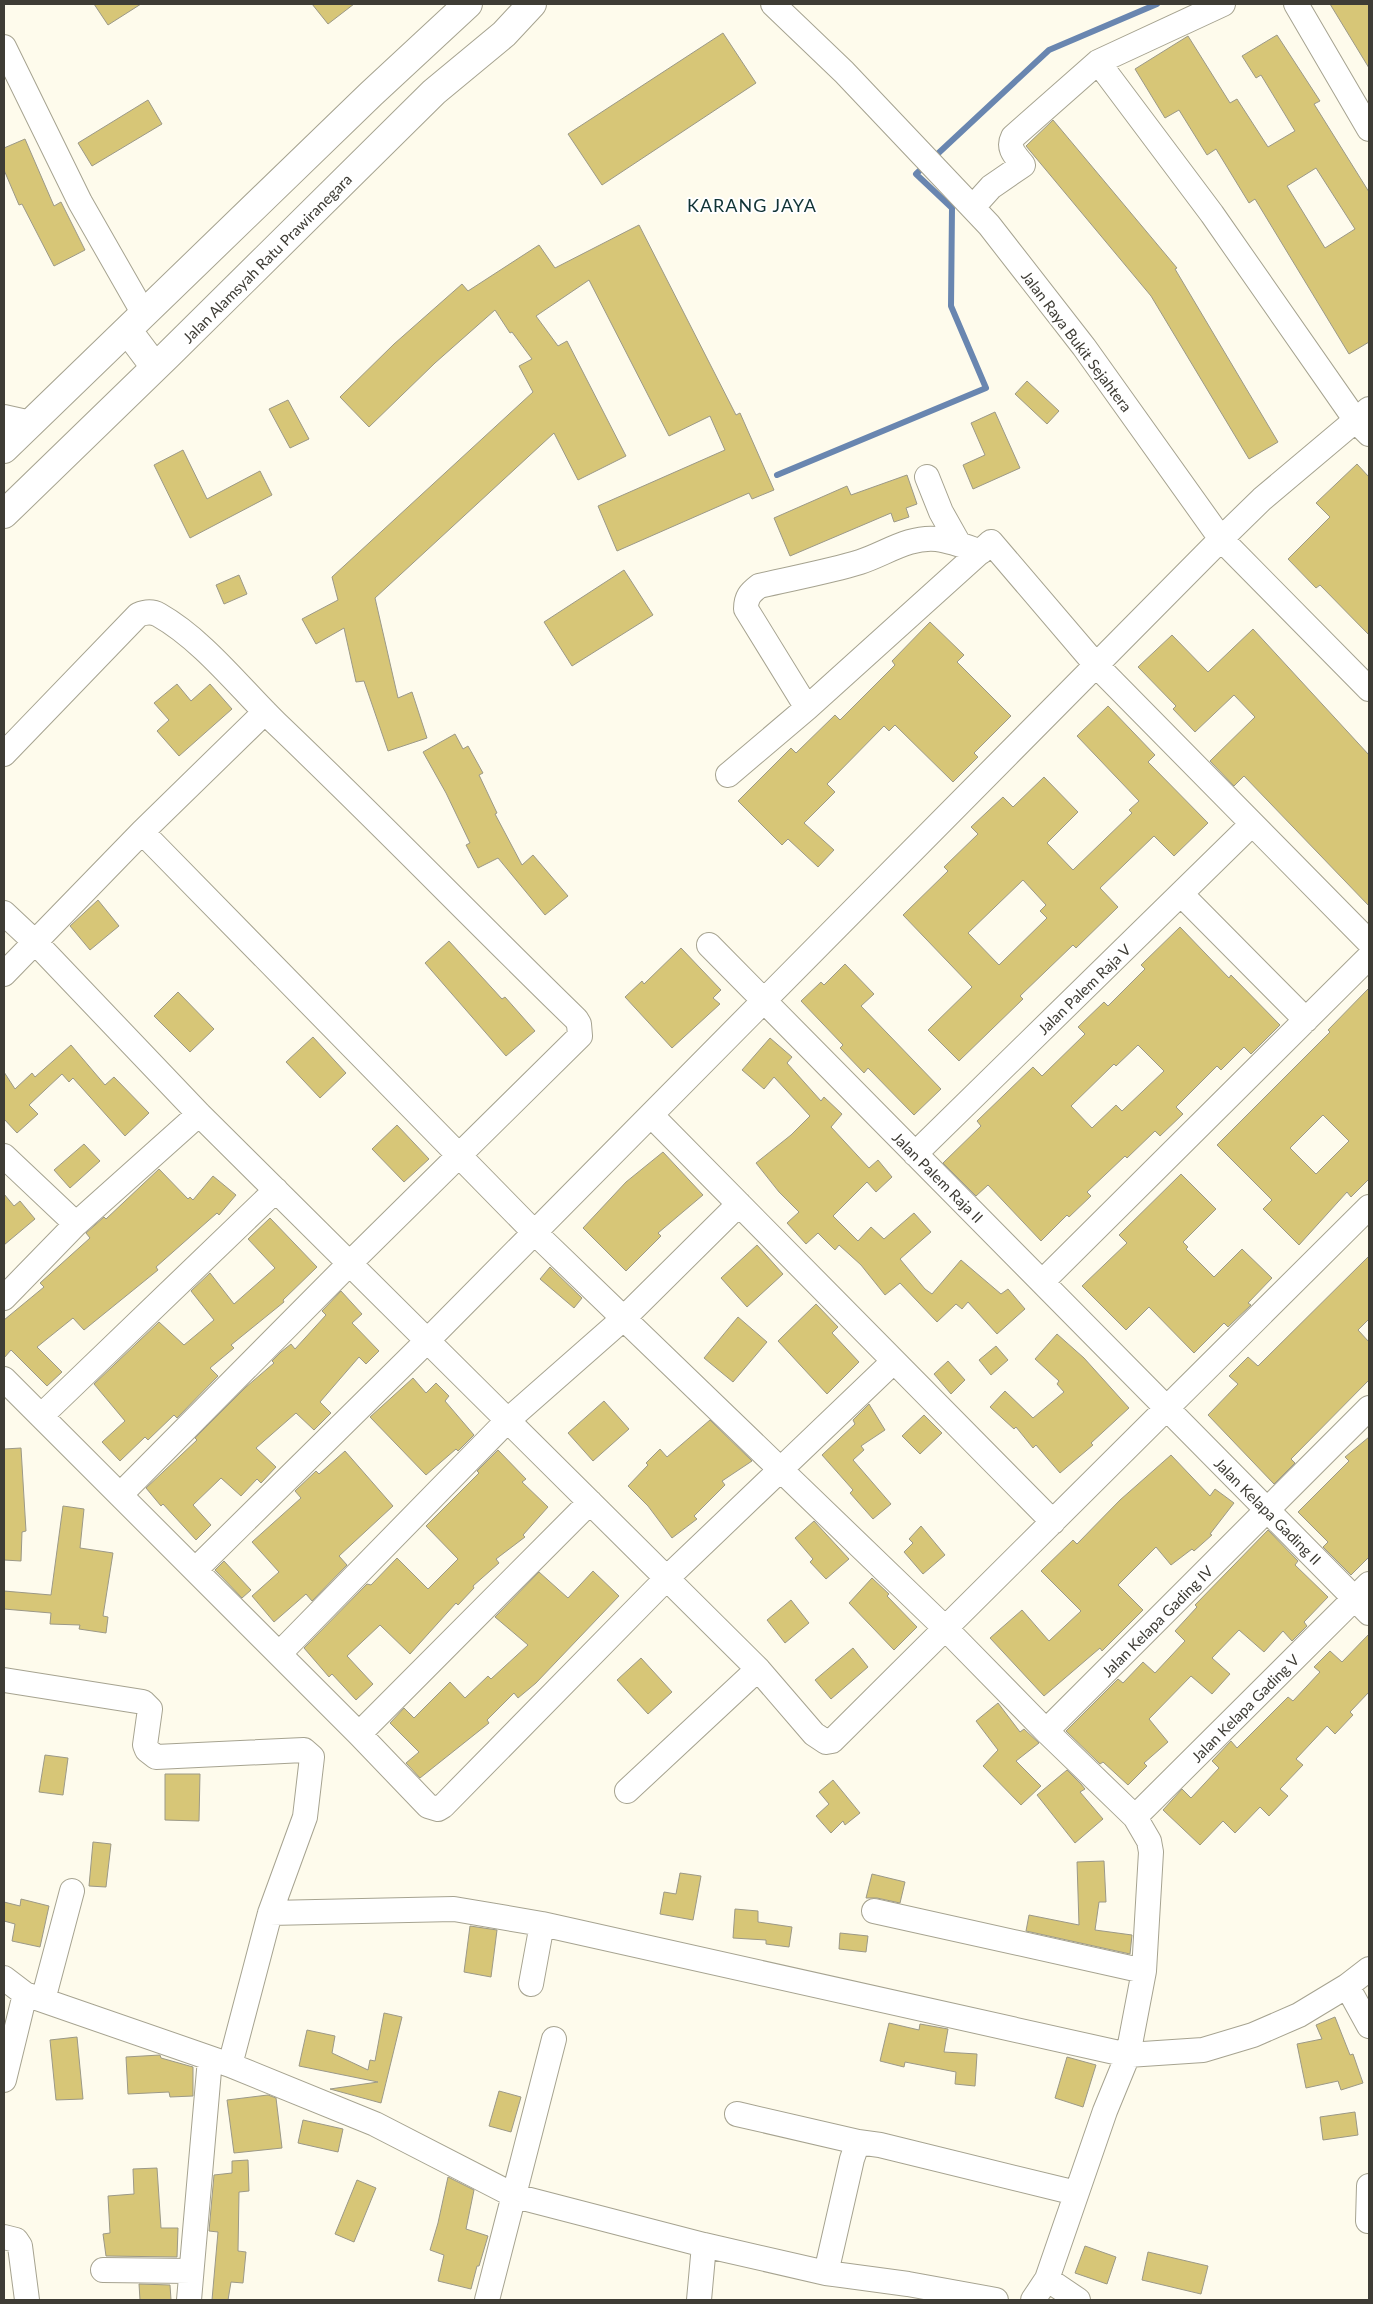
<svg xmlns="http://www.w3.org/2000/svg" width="1373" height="2304" font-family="Lato,sans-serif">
  <rect width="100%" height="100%" fill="#fefbec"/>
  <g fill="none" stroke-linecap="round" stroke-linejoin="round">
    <!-- stream -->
    <path stroke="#6986b0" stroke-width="6" d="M777,475L986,388L951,306L952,208L916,174L1049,50L1157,4"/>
  </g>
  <!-- building -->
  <path fill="#d7c677" stroke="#9c9987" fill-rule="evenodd" d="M94,4H141L108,25Z
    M312,4H354L328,24Z
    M1330,4H1369V68Z
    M723,33L756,83L602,185L568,134Z
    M1277,35L1320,101L1314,104L1369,192V342L1349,354L1255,199L1249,203L1216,149L1207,155L1179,110L1165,118L1135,69L1188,36L1230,103L1237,99L1268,147L1295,131L1261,75L1256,78L1242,56ZM1316,168L1355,229L1325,248L1287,186Z
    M148,100L162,124L92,166L78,143Z
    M1053,120L1177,268L1175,269L1278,442L1249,459L1151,296L1026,146Z
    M25,139L54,206L61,202L85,250L54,266L22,204L19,205L4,170V148Z
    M639,225L736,415L740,413L774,490L752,499L749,493L617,551L598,506L725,450L710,416L669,436L589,280L536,316L558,346L567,341L626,456L578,480L554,433L375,598L398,698L412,692L427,738L388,751L364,681L356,682L344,628L316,644L302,619L338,600L332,577L533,392L519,366L532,359L512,332L510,333L495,310L435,363L369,427L340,397L394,344L462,284L468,291L539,245L555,268Z
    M1027,381L1059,411L1047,424L1015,394Z
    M288,400L309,439L290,448L269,409Z
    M995,412L1020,468L973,489L963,465L985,455L971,423Z
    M183,450L207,499L260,471L272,495L190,538L154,465Z
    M1357,464L1369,477V635L1320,585L1316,588L1288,559L1330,517L1316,503Z
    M907,475L917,504L906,508L909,517L894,522L891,513L790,556L774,518L847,486L851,495Z
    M624,570L653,615L572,666L544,622Z
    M239,575L247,594L224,604L216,585Z
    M930,622L964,655L957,662L1011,716L974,753L978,757L953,782L895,725L889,731L884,726L827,784L835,792L804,823L834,850L818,867L788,839L782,845L738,801L791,748L796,753L835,715L840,720L895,665L892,661Z
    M1253,629L1369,755V906L1244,776L1234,786L1210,761L1255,717L1234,695L1195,732L1173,709L1176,706L1138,667L1172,635L1208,672Z
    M177,684L191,701L210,684L232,709L179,756L157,731L169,720L154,703Z
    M1108,706L1155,755L1148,762L1208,823L1174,856L1154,836L1100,888L1118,907L1076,948L1073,945L1020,996L1023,999L959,1061L928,1030L972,987L903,915L948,871L944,867L978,834L971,827L1003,797L1013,807L1044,777L1078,812L1047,843L1073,870L1132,813L1129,810L1139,801L1077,736ZM1023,880L1046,905L1040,911L1047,918L999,965L968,933Z
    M455,734L463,749L468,746L483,773L479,775L497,813L495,814L522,865L533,855L568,896L545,915L498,858L478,868L466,845L470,843L446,793L423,752Z
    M98,900L119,926L90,950L70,926Z
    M1180,927L1229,978L1231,975L1280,1025L1251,1054L1244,1047L1221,1070L1217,1066L1176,1107L1183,1114L1160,1136L1155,1131L1127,1158L1125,1156L1087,1192L1091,1196L1069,1217L1067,1215L1041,1241L988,1185L976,1196L943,1163L981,1126L977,1121L1033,1067L1042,1076L1085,1034L1078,1027L1104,1002L1108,1006L1145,969L1141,965ZM1138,1045L1164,1071L1122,1111L1116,1105L1092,1128L1071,1106L1114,1064L1116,1066Z
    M449,941L502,999L505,997L535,1031L506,1056L425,963Z
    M681,948L721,990L713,998L720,1004L672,1048L625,997L642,981L644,984Z
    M845,964L874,994L861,1006L941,1089L914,1115L868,1068L864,1073L840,1048L843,1045L801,1001L821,982L824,985Z
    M1369,988V1179L1351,1197L1347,1192L1299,1245L1263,1209L1272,1200L1217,1145L1330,1032L1328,1030ZM1323,1115L1349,1141L1316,1174L1290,1148Z
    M178,992L214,1029L190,1052L154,1016Z
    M313,1037L346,1073L320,1098L286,1062Z
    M770,1038L792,1057L787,1063L821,1101L824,1097L842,1114L831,1127L869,1168L878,1160L892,1177L876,1192L867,1182L833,1216L858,1241L871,1227L884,1239L914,1213L931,1232L900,1259L925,1289L932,1294L961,1260L1001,1294L1008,1289L1025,1309L997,1334L968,1302L962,1309L956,1304L937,1322L900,1283L885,1295L861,1265L839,1245L835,1250L818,1233L806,1244L787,1223L799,1212L779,1192L756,1163L791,1135L810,1116L774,1077L764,1089L742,1070Z
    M71,1045L105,1085L114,1077L149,1113L125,1136L73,1078L69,1082L62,1074L29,1105L38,1114L17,1133L4,1119V1072L15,1089L32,1073L35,1077Z
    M397,1125L429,1159L404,1182L372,1149Z
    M84,1144L100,1161L70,1188L54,1170Z
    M663,1152L703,1195L658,1233L661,1236L626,1271L583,1228L626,1182Z
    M159,1169L188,1199L190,1197L193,1200L213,1176L236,1195L219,1215L217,1213L156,1267L158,1270L84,1330L73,1318L37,1347L62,1372L47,1386L11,1350L4,1358V1320L44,1287L40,1283L90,1238L86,1233L104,1217L106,1219Z
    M1181,1174L1216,1209L1183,1242L1188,1247L1186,1249L1214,1277L1242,1249L1272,1278L1248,1303L1251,1305L1228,1327L1224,1323L1194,1353L1149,1307L1126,1330L1082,1286L1127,1243L1119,1235Z
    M4,1194L14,1206L20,1201L35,1219L4,1245Z
    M270,1218L317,1267L283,1300L284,1302L231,1345L234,1348L210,1368L218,1376L177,1418L174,1415L148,1440L145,1437L120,1461L102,1442L125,1421L94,1384L159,1322L184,1345L214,1320L191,1291L210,1273L234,1304L275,1268L248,1239Z
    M757,1245L783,1274L747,1307L721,1278Z
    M1369,1256V1319L1358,1330L1369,1342V1380L1291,1459L1295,1463L1274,1484L1208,1415L1238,1384L1229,1376L1248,1357L1258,1366Z
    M550,1267L582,1298L574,1308L540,1279Z
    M341,1291L362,1314L352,1323L379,1351L366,1364L359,1357L320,1402L331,1413L314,1430L296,1413L256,1448L276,1467L261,1483L257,1479L241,1496L221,1478L193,1505L211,1525L196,1540L163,1504L161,1506L146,1488L197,1440L195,1438L246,1387L274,1363L272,1361L281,1352L291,1344L295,1349L326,1315L322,1311Z
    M816,1304L838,1327L832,1333L859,1362L827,1394L778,1341Z
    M738,1317L767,1342L733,1382L704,1358Z
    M1057,1334L1084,1358L1129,1408L1091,1443L1093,1445L1060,1473L1036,1445L1033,1448L1016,1427L1014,1429L990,1407L1005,1391L1033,1418L1064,1392L1057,1384L1059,1381L1035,1359Z
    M996,1346L1008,1360L991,1375L979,1360Z
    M948,1361L965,1380L951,1394L934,1374Z
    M413,1378L426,1393L436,1383L449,1396L445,1401L474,1435L458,1451L456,1449L426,1475L370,1417Z
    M604,1401L629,1429L593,1461L568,1433Z
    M869,1404L885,1430L861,1446L864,1450L853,1460L891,1504L873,1519L850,1493L853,1490L822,1455L855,1424L853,1420Z
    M924,1415L942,1433L920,1454L902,1436Z
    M710,1420L752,1461L722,1481L725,1485L694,1516L697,1519L672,1538L648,1506L628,1486L648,1465L646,1463L660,1449L667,1457Z
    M1369,1437V1557L1351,1575L1323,1547L1328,1542L1298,1512L1349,1461L1345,1457Z
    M21,1448L26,1531L22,1532L21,1561L4,1560V1449Z
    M498,1450L526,1479L522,1482L548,1507L523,1535L525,1537L496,1559L499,1563L473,1586L474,1588L458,1605L456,1603L410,1654L380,1625L347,1656L373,1684L356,1700L332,1674L329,1677L304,1648L367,1584L371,1585L397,1558L428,1589L458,1559L426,1526L479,1473L477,1471Z
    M345,1451L393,1506L339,1556L347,1565L312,1601L306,1594L274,1622L252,1596L279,1572L252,1542L301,1498L295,1491L316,1471L319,1474Z
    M1171,1455L1210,1496L1215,1489L1234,1503L1210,1534L1212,1535L1194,1551L1192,1549L1171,1565L1156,1547L1118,1585L1143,1610L1102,1651L1100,1648L1044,1696L990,1638L1022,1610L1049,1641L1081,1611L1041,1571L1073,1540L1077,1544L1120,1500Z
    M63,1506L84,1509L80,1548L113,1553L103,1616L108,1617L106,1633L79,1629L80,1625L50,1624L51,1613L4,1609V1591L51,1595Z
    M814,1521L849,1559L826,1579L810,1562L813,1559L795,1538Z
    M921,1526L945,1555L923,1574L904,1552L913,1543L909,1539Z
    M1268,1530L1298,1561L1295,1565L1328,1597L1304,1622L1307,1626L1292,1641L1283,1631L1264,1652L1239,1630L1212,1658L1230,1674L1212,1694L1191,1676L1149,1719L1168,1742L1144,1763L1147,1766L1128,1785L1103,1762L1100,1764L1066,1731L1118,1679L1123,1683L1143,1662L1155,1673L1185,1641L1175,1631L1197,1607L1195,1605Z
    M224,1561L251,1590L242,1598L215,1570Z
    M593,1571L619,1596L536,1683L518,1698L514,1693L487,1720L489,1723L420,1778L406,1763L419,1752L390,1723L404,1708L414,1718L450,1682L465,1698L488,1676L491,1679L528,1645L495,1617L539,1572L568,1598Z
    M872,1578L889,1594L887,1596L917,1627L894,1650L849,1603Z
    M791,1600L809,1623L785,1643L767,1620Z
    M1369,1634V1692L1350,1712L1353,1715L1335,1734L1327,1726L1296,1759L1303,1765L1280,1789L1288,1796L1269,1816L1260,1807L1235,1833L1223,1821L1200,1845L1163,1810L1182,1789L1191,1798L1219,1768L1212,1761L1231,1741L1237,1748L1288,1697L1293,1701L1320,1672L1314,1667L1330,1651L1342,1662Z
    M853,1648L868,1667L831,1699L815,1680Z
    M641,1658L672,1692L648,1714L617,1680Z
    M998,1703L1020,1732L1024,1729L1039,1743L1016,1761L1041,1786L1021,1805L983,1766L998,1750L976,1721Z
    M45,1755L68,1758L63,1795L39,1792Z
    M1067,1770L1081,1784L1085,1789L1080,1792L1103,1819L1075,1843L1037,1795Z
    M165,1774H200L199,1821L165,1820Z
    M833,1780L860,1813L845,1825L843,1821L831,1833L816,1816L829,1804L819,1792Z
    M93,1842L111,1844L106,1887L89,1886Z
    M1104,1861L1106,1902H1099L1095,1930L1132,1935L1130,1954L1026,1931L1029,1915L1079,1925L1077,1862Z
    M680,1873L701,1876L693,1920L660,1914L664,1892L676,1894Z
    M872,1874L905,1882L900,1903L877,1898H866Z
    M21,1899L49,1906L40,1947L12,1941L15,1924L4,1921V1902L20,1906Z
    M735,1909L758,1911V1922L792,1927L789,1947L766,1944V1940L733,1938Z
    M470,1926L497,1930L491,1977L464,1972Z
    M840,1933L868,1936L866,1952L839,1949Z
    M384,2013L402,2017L381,2103L330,2089L378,2082L299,2066L307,2030L335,2036L332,2053L368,2070L370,2060L375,2061Z
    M1335,2017L1350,2055L1353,2054L1363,2083L1341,2090L1338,2081L1306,2088L1297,2044L1322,2039L1316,2025Z
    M889,2023L919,2030L920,2024L948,2029L944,2052L977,2054L975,2086L955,2084L956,2072L905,2062L904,2067L880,2061Z
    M77,2037L83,2099L56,2100L50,2040Z
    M160,2055L161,2058L193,2067V2096L170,2097L169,2092L128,2094L126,2057Z
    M1067,2057L1096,2065L1083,2107L1055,2098Z
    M499,2091L521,2097L511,2132L489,2126Z
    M268,2095L276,2098L282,2148L234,2153L227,2100Z
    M1355,2112L1358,2135L1323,2140L1320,2117Z
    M303,2120L343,2129L338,2152L298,2143Z
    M248,2160L249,2191L239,2192L238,2251L246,2252L243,2283L231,2282L228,2300H212L218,2232L209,2231L214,2175L232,2173V2161Z
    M157,2168L161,2228H178L177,2257L106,2256L103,2234L110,2233L108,2196L134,2194L133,2169Z
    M448,2177L474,2190L466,2229L488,2236L479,2266H477L471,2289L438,2281L444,2255L430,2250L438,2223Z
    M357,2180L376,2188L354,2242L335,2234Z
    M1085,2246L1116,2257L1107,2284L1075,2273Z
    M1148,2252L1208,2266L1201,2294L1142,2280Z
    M139,2284L170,2285L171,2300H140Z"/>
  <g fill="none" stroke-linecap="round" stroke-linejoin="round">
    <defs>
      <path id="minor" d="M773,4L844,72L989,225L1084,347L1221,539L1369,689
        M1296,4L1369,129
        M4,47L80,202L144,314
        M1098,62L1212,214L1357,422L1369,434
        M973,207L991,187L1023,165C1016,156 1007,149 1013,137L1098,62L1223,4
        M4,417L31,423
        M927,477L941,512L959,544
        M807,708L746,609C746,597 750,593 759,586C793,578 827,572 860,562C885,554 909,536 937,539C952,541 967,547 981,552
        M4,754L138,615C145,612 152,611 159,615C203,640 240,688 276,723C378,820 475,921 576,1019L579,1024L580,1036L350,1263L120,1495
        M728,775L807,708L991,542L1096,665L1369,942
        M142,832L534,1232L946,1629L1046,1731L1135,1817L1149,1841L1151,1852L1144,1971L1128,2055L1105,2111L1047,2279L1033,2300
        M1181,894L1306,1020
        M4,913L36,943L199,1114L758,1669L814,1734L826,1742L832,1741L1369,1207
        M709,945L1369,1613
        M4,974L142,832L265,712
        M651,1115L1053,1522
        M915,1154L1252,824
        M4,1156L76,1224
        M1042,1282L1369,957
        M4,1298L76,1224L199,1114
        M4,1379L359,1734L428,1806L438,1809L443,1806L667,1578L894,1361
        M41,1416L276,1190
        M195,1570L428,1340L1221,539L1262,499L1369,409
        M279,1654L508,1420L624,1318L739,1204
        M4,1680L143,1702L150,1709L145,1745L147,1750L156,1757L304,1750L312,1757L305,1817L270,1913L230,2065
        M1046,1731L1369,1408
        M359,1734L590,1502
        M627,1791L758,1669
        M1135,1817L1369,1584
        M874,1911L1144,1971
        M270,1913L454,1909L542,1924
        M4,1978L25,1994L230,2065L375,2124L515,2196L704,2245L826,2273L908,2284L996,2300
        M531,1984L542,1924L1128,2055L1203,2050L1253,2035L1299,2015L1347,1986L1369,1969
        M1347,1986L1369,2026
        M43,2000L72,1891
        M4,2080L25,1994
        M737,2114L858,2142
        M1368,2221L1369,2186
        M4,2237L16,2240L20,2246L27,2300
        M103,2270L191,2271
        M826,2273L852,2159L858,2142L880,2145L1076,2193
        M1047,2279L1078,2300
        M189,2300L210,2059
        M487,2300L554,2039
        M699,2300L704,2245"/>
      <path id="highway" d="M128,331L155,367
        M4,449L371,94L468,4
        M4,514L168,355L434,92L504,34L532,4"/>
    </defs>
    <!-- minor casing -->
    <use href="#minor" stroke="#a6a390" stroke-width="26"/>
    <!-- highway casing -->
    <use href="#highway" stroke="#a6a390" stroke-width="30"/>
    <!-- minor -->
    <use href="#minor" stroke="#fff" stroke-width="24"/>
    <!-- highway -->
    <use href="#highway" stroke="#fff" stroke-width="28"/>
  </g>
  <g text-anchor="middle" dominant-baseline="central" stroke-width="4" stroke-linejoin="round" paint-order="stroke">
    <!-- street labels -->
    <g font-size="15" fill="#3e3c35" stroke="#fff">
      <text transform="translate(267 258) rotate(-45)">Jalan Alamsyah Ratu Prawiranegara</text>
      <text transform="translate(1077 341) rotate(53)">Jalan Raya Bukit Sejahtera</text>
      <text transform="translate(1084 989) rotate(-44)">Jalan Palem Raja V</text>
      <text transform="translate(938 1177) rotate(45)">Jalan Palem Raja II</text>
      <text transform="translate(1268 1511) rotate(45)">Jalan Kelapa Gading II</text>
      <text transform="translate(1157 1621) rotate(-45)">Jalan Kelapa Gading IV</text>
      <text transform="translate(1245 1708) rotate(-45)">Jalan Kelapa Gading V</text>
    </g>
    <!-- quarter labels -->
    <g font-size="18" letter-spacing="1" fill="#103335" stroke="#fff">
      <text x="752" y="205">KARANG JAYA</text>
    </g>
  </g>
  <!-- border -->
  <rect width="1373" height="2304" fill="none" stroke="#3e3c35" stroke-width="10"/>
</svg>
